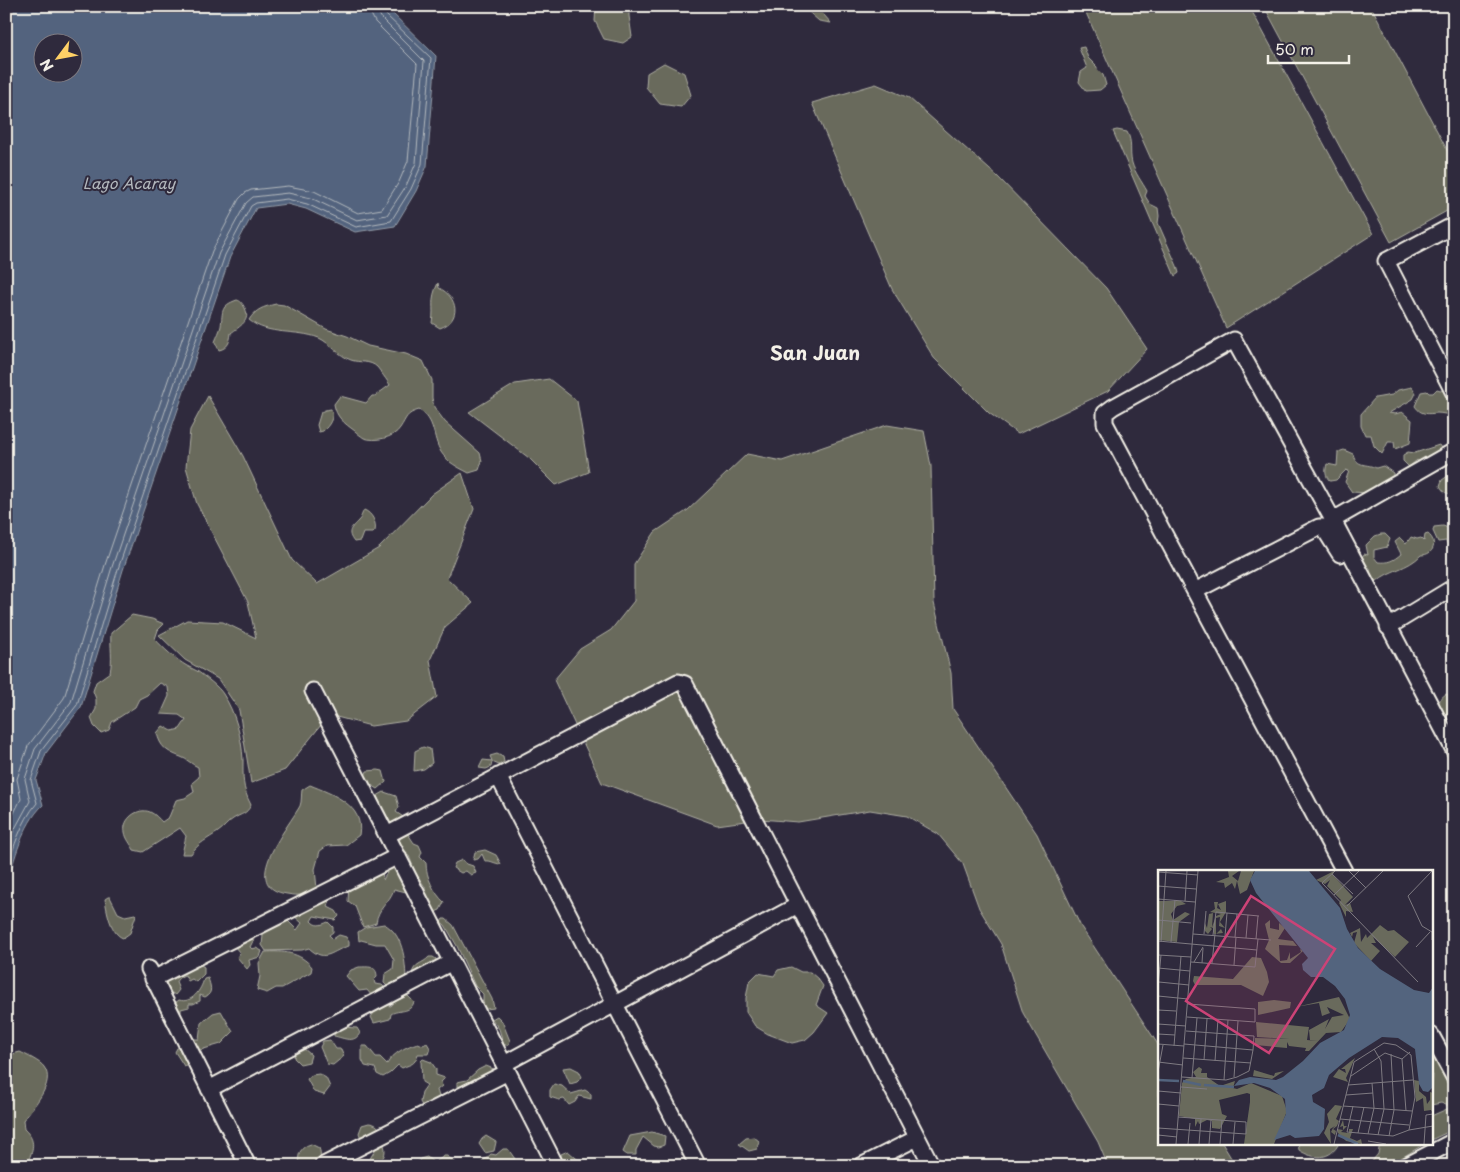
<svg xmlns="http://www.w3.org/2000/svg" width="1460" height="1172" font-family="'Playpen Sans',sans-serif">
  <rect width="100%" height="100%" fill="#2f2a3d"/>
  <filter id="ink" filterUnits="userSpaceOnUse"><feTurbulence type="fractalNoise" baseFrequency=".02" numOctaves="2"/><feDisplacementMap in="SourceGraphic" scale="10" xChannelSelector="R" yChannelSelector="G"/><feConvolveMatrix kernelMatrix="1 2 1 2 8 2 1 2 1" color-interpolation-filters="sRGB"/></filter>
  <g filter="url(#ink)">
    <!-- green -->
    <path fill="#696a5c" stroke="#aeaea2" d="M596,6H629V16L632,37L623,43L604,39L595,21Z
      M802,6H816L831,23L819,21Z
      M1083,6H1249L1373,234L1226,328Z
      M1264,6H1371L1454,163V207L1391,242Z
      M1084,47L1088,58L1097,67V69L1103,75L1106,85L1100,90L1086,91L1079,82L1081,72L1087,68L1079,48Z
      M664,63L684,73L691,95L681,107L660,104L646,87L647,73Z
      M876,84L909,98L998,177L1106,288L1147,349L1108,391L1018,434L989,413L934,358L892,289L812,103Z
      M1117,130L1127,132C1133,142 1129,152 1132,163C1135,173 1142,182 1147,191L1145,196L1150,204L1158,208L1159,216L1158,223L1177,266L1179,273L1175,276L1113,131Z
      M438,283L439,288C458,297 462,320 440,328L432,323C435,305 429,302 438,283Z
      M237,300C241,301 242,303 245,308C251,321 240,326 231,333C230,342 228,348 219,350L215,342C217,336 220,331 221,326C223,311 220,306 237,300Z
      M276,304L284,305L326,329L347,336L368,346L406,354L423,361L432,380V398L434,407L445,422L480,453L482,461L479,470L469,473C458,467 448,463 441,452C432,437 436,420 419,410C405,414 407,418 400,428C394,438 375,442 364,438C361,436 357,433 355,431C344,423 336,417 334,404L340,396L366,403L372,396H375L390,385C389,383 378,368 377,367C370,360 359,363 351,360C339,356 330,343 319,338C296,329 268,336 249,320C256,309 263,307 276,304Z
      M549,379L577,401L589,472L556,485L529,458L469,412L515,384Z
      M1454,385V415C1448,415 1442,413 1437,413C1427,414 1421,415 1415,406L1421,392L1427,391L1429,393H1433L1437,389L1444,391Z
      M1412,387L1416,393L1413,399L1389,413L1395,414L1402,412L1412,420L1410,443L1395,449L1394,442H1388L1382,454L1374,446L1371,435H1365L1361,426V414L1375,398L1392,395L1398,390Z
      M208,396L243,456L292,560L317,584L379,548L432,494L462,473L474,509L447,578L473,603L445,627L430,660L437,697L406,721L371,726L329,715L285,770L251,783L239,710L218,679L185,660L159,635L187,620L223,622L256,638L248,602L197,504L186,467L190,430Z
      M331,409C335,417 329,426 323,431L319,432L317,425L321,412L325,410Z
      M887,425L924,431L931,466L934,603L951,673L953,709L1037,834L1081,927L1159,1046V1143H1222L1236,1166H1108L1098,1142L1023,1013L1001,944L979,908L963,864L938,834L907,816L870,810L798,822L760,819L717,825L602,783L554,680L580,649L611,630L634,601V564L655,532L688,510L747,454L782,461Z
      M1439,445L1443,451L1434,456L1431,455L1421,463L1417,460L1409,467L1403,461V455L1408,452L1415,453Z
      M1344,450L1353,454C1357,468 1367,463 1376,468L1383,466L1393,473V480L1368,493L1352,492L1345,482L1349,471L1346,470L1336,480L1330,481C1325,476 1325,471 1327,464L1337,466L1338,452Z
      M1448,476L1454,482V493C1446,495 1444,492 1440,486L1442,480Z
      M364,510C372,513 377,523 375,531L373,533H363L360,541L354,542C346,532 351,528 358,521C361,519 362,513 364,510Z
      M1454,525V542L1447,543L1446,541L1438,542L1433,531L1434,527L1443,526L1451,529Z
      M1381,534H1385L1390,539L1387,547L1374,550V557L1378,562C1388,563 1393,561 1401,554L1395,542L1400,538L1406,544L1411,537L1417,539L1421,538L1424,541L1425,535L1428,534C1438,542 1434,555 1421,555C1408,569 1389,570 1377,581L1373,580L1370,574V568L1363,565L1361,559L1364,554L1368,555L1366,545L1375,536Z
      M132,615L152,619L164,624L158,630L155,639C164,649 175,659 187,666C190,668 194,669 197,671C204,676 219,687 223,694C235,712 242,738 243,760C243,777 242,788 251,805C246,815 242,813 233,819C228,822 224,828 218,832C208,839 198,843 191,854H182L186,836L180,828L143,852L134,850C131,844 126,839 125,832C122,819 138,807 150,812C155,814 159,819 162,822L169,817L176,800L185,798L194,792L192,783L199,777L198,767C191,764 187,759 181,757C167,752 160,747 157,733L163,726L172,731L180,729L186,720L179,715L161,714L169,696L168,687L160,683L147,695L139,699L135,707L112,722L109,730L101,733L94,726L91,718L96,709V699L93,691L96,682L110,672C113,659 110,646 111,633Z
      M1446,694L1450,695L1454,699V718L1440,711C1437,703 1439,699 1446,694Z
      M423,747L430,749L432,763L424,769L414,771L415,751Z
      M497,754L503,757L504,762L499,765L492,762L491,767L486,769L479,768L483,760L492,761L490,756Z
      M378,770L383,771L386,782L378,789L368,783L365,776L367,771Z
      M310,785C332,794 365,805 359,835L346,845L327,846L320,851L315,869L317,889C307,896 299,896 287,894C237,887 289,826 300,806C302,801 301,795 302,790Z
      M384,792L396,796L399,807L396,812L406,819L391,827L386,821L387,816L381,807L377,796Z
      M408,834L414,843L419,845L422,852L420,857L426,863C426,877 434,893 444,902L440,910L435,912L428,907L425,900V887L415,872L409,856L403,854L397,843L402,837Z
      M485,850L496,855L501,864C495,864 491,860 485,861L482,854L478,859L473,860L475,852Z
      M462,860L467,864L473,866L476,873L471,875L466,871L461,873L453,868L455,863Z
      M393,861L407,883L406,892L394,889C389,904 378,907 376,923L363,927L355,906L348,901L349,886L382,870L383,880Z
      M108,897H110L118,913L125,916L135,914L136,915L130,933L123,938C111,934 107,912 105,899Z
      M324,899L329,902L328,907L336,911L339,916L335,920L314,916L311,921C316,927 321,925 328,922L333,927V932L329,935L333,939L339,935L346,937L349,942V946C332,950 326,964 309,948L302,950L266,951L262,945L264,926L274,922L288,921L297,930L302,923L292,914Z
      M443,919H446L453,925L492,999L494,1008L486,1009L483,1005V994L475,986L457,946L445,925L441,922Z
      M384,924C403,934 405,959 406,978L391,990L384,983L385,974L393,969L394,960L385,944H376L361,940L359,941L358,932L366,927Z
      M251,934L254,939L250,947L252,949L256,948L262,951L260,957L249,960L250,965L247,969L237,957L240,953L234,946Z
      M265,952C283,951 300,952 312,967L311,972L282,988H276L267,993L257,990L260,976L259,963Z
      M429,957H433L436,959V962L417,975L412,974C414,963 423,964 429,957Z
      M201,965L204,967V974L196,982L192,979L188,981L185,975C181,976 177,979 176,982L179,990L175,995L172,993L170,995L175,1003L179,1000C192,1004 201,990 204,979L208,978C210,985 214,993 205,997L200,995V1001L193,1004H189V1007L181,1009V1012L178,1014L159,981L189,967Z
      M359,967C368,967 377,965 377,977L374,980L375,984L382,985L386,989L372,996L367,990L359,991L346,976L351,970Z
      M791,967L801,972H810L818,979L823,986L816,1005L828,1013L814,1032L805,1040L792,1043L768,1034L755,1026L746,1012V998L749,982L758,973L774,976L778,970Z
      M404,996H408L414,1002C410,1014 399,1009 391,1014L390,1019L374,1023L371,1017L379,1006L385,1005L391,1006L396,1000Z
      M221,1011L233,1032L221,1044L197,1051L189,1063L184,1066L175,1052L177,1048H181L189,1034L195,1039H199L201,1023L213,1013Z
      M497,1016L502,1021L510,1041L508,1045H504L499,1029L492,1019Z
      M341,1027L357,1028L360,1033C354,1044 344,1038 334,1036L335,1029Z
      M330,1040L336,1049H341L344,1056L333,1065L327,1064L320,1047L323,1041Z
      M418,1043L423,1045L427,1043L430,1048L428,1054H418C414,1066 412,1063 402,1068L398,1065L390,1073L383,1077L377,1074L375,1068L365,1066L362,1060V1046H367L376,1057H380L387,1064C393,1053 407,1046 418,1043Z
      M1431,1044L1454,1082V1105H1446L1441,1103L1431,1105L1433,1075L1431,1074Z
      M302,1047L311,1055L309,1062L300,1064L294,1058L295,1052Z
      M20,1052C26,1055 41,1062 44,1067C56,1083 33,1107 23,1120L24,1129C37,1141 33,1149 27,1164L23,1166H6V1056Z
      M423,1059L431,1062L436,1069V1075L445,1078L441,1082L442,1086L437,1090L440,1100L424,1109L420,1102L422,1092L427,1085L422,1082L421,1061Z
      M486,1066L494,1069L498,1073L476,1084L472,1082L469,1088L460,1091L457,1088V1082L467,1080L478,1070Z
      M571,1067L579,1071L582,1077L577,1082L570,1084L563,1068Z
      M319,1074L326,1078L330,1087L324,1095L314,1092L307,1079L312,1075Z
      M554,1084L562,1086L571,1094L585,1090L591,1094V1099L579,1096L575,1102L569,1105L564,1099L559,1100L550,1097V1090Z
      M1454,1106V1129L1431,1140V1116Z
      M369,1123C380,1124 380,1130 383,1140L361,1138L359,1133L362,1125Z
      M652,1132L665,1136L664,1145L659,1147L654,1146L643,1137L636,1150V1155H627L623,1152L630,1136Z
      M486,1136L496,1142L494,1151L485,1153L479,1144L482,1139Z
      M754,1137L759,1141L757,1149L749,1151L739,1144L746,1138Z
      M1298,1143H1339C1331,1160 1314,1160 1299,1150Z
      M1380,1143H1426L1388,1166H1368L1378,1154Z
      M311,1144L319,1148C325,1162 310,1166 299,1166C297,1155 300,1147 311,1144Z
      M381,1144L384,1145C387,1154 383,1159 376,1166H354L363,1162L367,1164L376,1148Z
      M503,1149H508L515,1159L505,1164L493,1163L492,1166H481V1163L491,1154L496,1155Z
      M568,1151L584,1165L591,1166H567L562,1161L561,1154Z
      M444,1156H447L459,1166H417L420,1159L427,1157L434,1163Z"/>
    <!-- water -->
    <path fill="#53647e" stroke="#939ca8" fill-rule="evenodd" d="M6,6H387L390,11L436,56L427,166L416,191L395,226L355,232L306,209L287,204L256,208L230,257L123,570L81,707L46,753L36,780L43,805C22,825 15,859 6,886ZM42,42H72V72H42Z"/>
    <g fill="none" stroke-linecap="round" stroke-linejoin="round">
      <!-- shore -->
      <path stroke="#b4b9be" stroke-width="1" d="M6,829L21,799L17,779L28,746L64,698L105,565L212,251L239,199L245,193L251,190L288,186L314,191L358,213L382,209L399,182L408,161L417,64L375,22L371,14L370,6
        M6,851L12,834L30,801L25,779L35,749L71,702L112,567L219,253L246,203L253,197L288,193L311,198L357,220L387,215L406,186L416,163L424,61L382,19L378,12L377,6
        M6,870C14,847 21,822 37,803L31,780L41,751L77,705L118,569L225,255L251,206L256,203L287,199L307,204L356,227L391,221L411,189L422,164L431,58L386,15L383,6"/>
      <defs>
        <path id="minor" d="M1454,225L1386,261L1454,393
          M1333,520L1454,451
          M1195,591L1319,527H1323L1340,554
          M1388,627L1454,587
          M313,691L556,1166
          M498,776L698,1166
          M387,835L678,682L685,684L932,1166
          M1344,871L1105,423V413L1113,407L1234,340L1333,520L1454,750
          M149,969L248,1166
          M153,979L398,856
          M1431,1035L1454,1077
          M504,1064L798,905
          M209,1089L452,962
          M322,1166L508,1072
          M861,1166L917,1138
          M1406,1166L1454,1141"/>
      </defs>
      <!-- minor casing -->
      <use href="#minor" stroke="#f4f1e8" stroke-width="19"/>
      <!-- minor -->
      <use href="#minor" stroke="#2f2a3d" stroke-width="15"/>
    </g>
  </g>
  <g text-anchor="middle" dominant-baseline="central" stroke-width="4" stroke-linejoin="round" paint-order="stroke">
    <!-- water labels -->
    <g font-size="15" font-style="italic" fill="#b4b9be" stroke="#2f2a3d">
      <text x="129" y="182">Lago Acaray</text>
    </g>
    <!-- district labels -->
    <g font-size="19" font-weight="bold" fill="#f4f1e8" stroke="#2f2a3d">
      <text x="815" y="352">San Juan</text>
    </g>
  </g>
  <!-- overview -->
  <g transform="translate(1158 870)">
    <rect width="275" height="275" fill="#2f2a3d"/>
    <path d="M70,1H81L74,6L80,11L83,1H96L89,20L82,24L79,11L77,19L74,13L67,18L66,13L58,12L71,7ZM176,1L175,5L195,27L187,35L192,33L195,42L188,41V47L181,33L183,30L169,16L172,10L167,14L158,10ZM0,31H23L28,34L19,36L13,44L15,50L27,42L32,44L21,52L19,72L0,70ZM68,31V42L62,52L67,58L61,56L62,47L58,48V64L63,59L65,63L56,64L55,58L52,57L54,59L50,64L47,61V53L49,58L51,44L55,43L54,57L58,46L63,44L52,42L57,39L56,32H60L59,38L63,40L60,34ZM112,50V58L121,60V53L127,58L120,69L135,71L139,76L121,75L122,91L129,90L132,82V89L143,82L142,79L145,81L132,93H123L107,79L111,70L107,54ZM222,55L230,61L236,60L251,72L237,87L215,67L218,73H213L222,81L213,91L196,73L199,62L195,63L194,67L192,63L202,58L203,72L208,64L209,68ZM94,87L103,88L109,102L111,112L105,126L83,115H37L35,111L36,106L75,109ZM181,127L192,149L183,162L168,163L151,181H147L148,178L131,176L129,172V178L97,175V168L132,169L99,167L98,152L151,157L149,170L160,171L152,170L151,160L171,149L167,159L174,147L186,145L169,137L172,143L164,146L161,133L138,137ZM116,130L133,132L132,138L100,145V132ZM197,188L188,208L190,212L175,207L181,199L188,203L187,199H183ZM41,197L44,199L43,203H49V207L62,216L77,211L75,218L79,219L93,213L124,226L129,241L116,274H86L92,232V224L89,223L61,230L64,244L69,246L62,259L54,258V251L49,250L41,254L40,251L37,257V249L21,246L24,213L28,209L38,207L35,202ZM96,200L116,206L117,203L126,201L114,209L95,206ZM256,210L261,211V221L268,227L269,234L272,230V222L275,223V243L273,240L266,241L265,228L258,232ZM177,235L184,236L178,249L181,251L179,256L175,259L178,261L177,265L173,262L175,258L177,256L172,259L173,274L166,263L171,252L169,244ZM185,250L186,256H189L183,262L191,263V259H195L192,268L199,271L203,269L204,274L188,271L180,263L179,259L185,260V256L182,257Z" fill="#696a5c"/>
    <path d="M97,1H151L182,38L189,59L200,78L222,99L256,120L271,123L275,117V217L270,222L265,221L261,214L257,179L240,168L224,167L191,188L171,205L166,218L154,225L155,232L167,239L166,259L161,266L137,268L132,265L116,270L128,244L127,229L112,218L96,213L76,216L81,210L92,207L118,210L125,207L145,191L162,173L186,160L192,145L187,129L177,116L165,107H153L145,100L144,94L150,88L98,23L92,10Z" fill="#53647e"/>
    <path fill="none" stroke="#53647e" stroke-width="2.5" d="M0,210L21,211M25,211L43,215M46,215L76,217M180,265L200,274"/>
    <path fill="none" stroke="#7e7a81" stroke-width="1" d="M177,1L164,13L260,112M191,1L208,18M0,2L40,5M174,4L195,24M0,16L38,19M176,25L201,1M0,29L37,32M27,31L29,1M189,36L225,1M0,50L33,53M35,64L113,70M46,64L48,41M55,65L58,42L101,46M67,66L69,43M77,67L79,44M88,68L90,45M98,69L100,46M274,70V62L264,56L250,26L274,1M0,71L99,80M3,72L8,1M13,72L17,30M258,77L272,62M0,85L33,87M33,92L97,97L100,69M36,92L45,77M44,93L45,78M54,93L57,64M76,95L78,67M0,98L32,101M1,112L31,115M0,117L3,85M0,126L30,129M0,140L18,141M29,147L97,152V139L30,134M0,154L28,156M0,164L17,165M0,174L26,176M26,174L95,180M16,176L23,86M216,179L223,191L226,239L220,265M25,188L93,193M46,190L49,149M57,191L60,149M0,192L25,195M0,202L5,175M193,206L227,183L244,189M24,207L68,210L79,207L91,201L95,180L96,166L28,161M76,207L80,151M34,208L39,148M66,210L70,150M190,215L255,210M23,217L49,219M0,221L23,223M188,225L215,223M0,234L21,236M185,236L254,241M195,236L189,262L235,266L251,260M248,241L244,189L252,182M182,249L251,255M0,258L88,264V252L20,247M200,263L206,237M210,264L216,238L214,213M0,265L19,267M231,266L236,240L233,184M210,271L228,274M18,274L40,1M30,274L32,253M41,274L43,249M51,274L53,250M62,274L64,250M75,274L77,252M176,274L196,192L226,173L238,175L253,185L257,227L251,260L275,256M266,274L268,245L275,244"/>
    <path fill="#cc4377" fill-opacity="0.15" stroke="#cc4377" stroke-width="2.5" d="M93,26L177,79L111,183L28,131Z"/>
    <rect width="275" height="275" fill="none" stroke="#f4f1e8" stroke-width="2.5"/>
  </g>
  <!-- margin -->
  <rect width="1460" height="1172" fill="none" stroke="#2f2a3d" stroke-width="25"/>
  <rect x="12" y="12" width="1435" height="1147" fill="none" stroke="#f4f1e8" stroke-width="2" filter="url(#ink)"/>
  <!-- north arrow -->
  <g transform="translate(58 58) rotate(238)"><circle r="24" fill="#2f2a3d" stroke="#7e7a81"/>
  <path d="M0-4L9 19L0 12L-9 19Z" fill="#ffd166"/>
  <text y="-8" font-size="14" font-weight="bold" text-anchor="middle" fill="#f4f1e8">N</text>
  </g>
  <!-- scale -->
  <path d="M1268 55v8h81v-8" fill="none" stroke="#f4f1e8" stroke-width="2.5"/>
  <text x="1275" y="55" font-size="15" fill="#f4f1e8" stroke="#2f2a3d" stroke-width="4" paint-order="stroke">50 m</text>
</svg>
